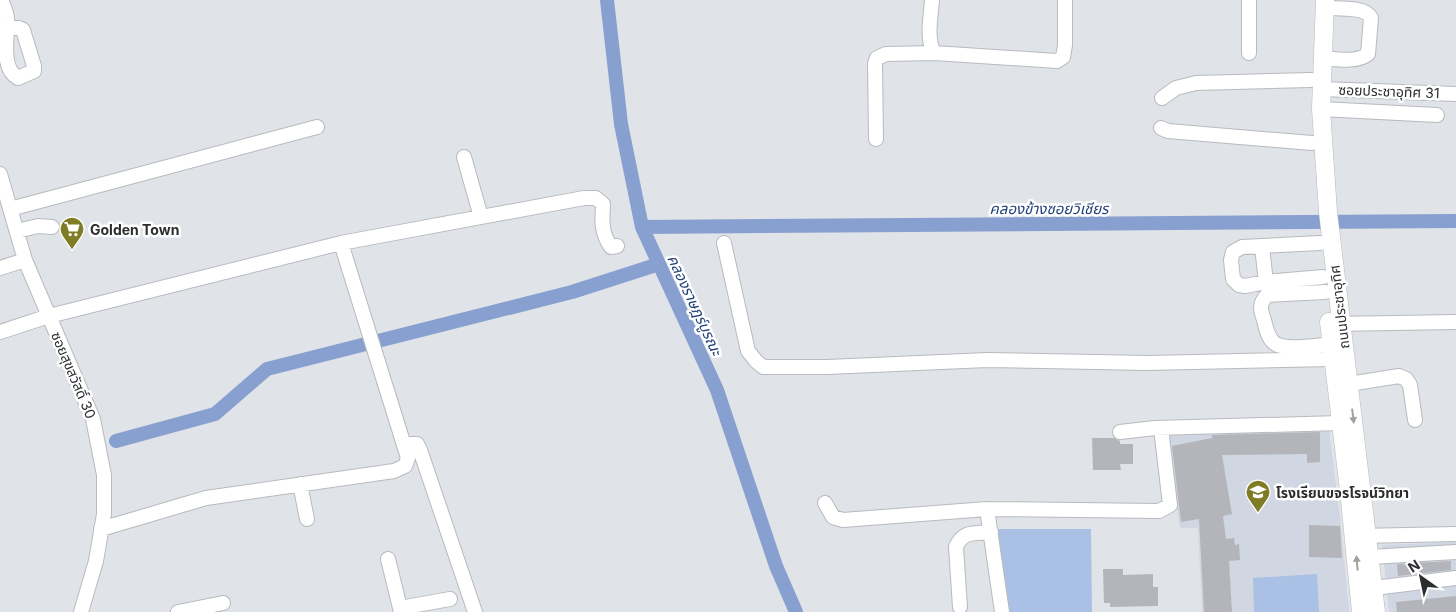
<svg xmlns="http://www.w3.org/2000/svg" width="1456" height="612" font-family="Inter,'Noto Sans Thai',sans-serif">
  <rect width="100%" height="100%" fill="#e0e3e8"/>
  <!-- built -->
  <path fill="#d0d7e2" d="M1329,429L1341,526L1349,612H1202L1198,528H1180L1166,433Z
    M1456,542V612H1389L1382,545Z"/>
  <!-- grass -->
  <path fill="#abc0e5" d="M996,529H1091L1092,612H1008Z
    M1317,574L1319,612H1254L1253,578Z"/>
  <g fill="none" stroke-linecap="round" stroke-linejoin="round">
    <!-- canal -->
    <path stroke="#87a0cf" stroke-width="14" d="M607,0L621,124L642,227L717,390L776,566L796,612
      M642,227L1456,221
      M116,441L215,414L267,369L572,292L659,264"/>
  </g>
  <!-- building -->
  <path fill="#b3b5ba" d="M1320,432V462L1307,463V454L1222,455L1232,514L1223,516L1226,539L1234,538L1235,545L1239,544L1240,560L1229,561L1232,612H1204L1199,519L1181,522L1172,446L1212,438V435Z
    M1092,438H1114L1120,441V444H1133V464H1120L1121,470H1093Z
    M1309,525L1340,526L1342,558L1309,557Z
    M1451,561V570L1398,576L1397,564Z
    M1103,569H1123V575L1153,574V587H1158V606L1110,607V603H1104Z
    M1456,596V612H1397L1396,602Z"/>
  <g fill="none" stroke-linecap="round" stroke-linejoin="round">
    <defs>
      <path id="minor" d="M1,0C4,7 7,12 7,19C8,38 0,68 18,78L34,71V66L23,30L19,28H7
        M932,0C931,16 926,38 934,53L1057,61L1063,57L1065,45V0
        M1249,53V0
        M1322,58C1337,59 1356,63 1368,54L1371,18C1366,6 1337,9 1325,8
        M1322,89L1456,94
        M1162,98L1176,88L1196,83L1311,80
        M1321,109L1437,115
        M1161,128L1168,131L1312,143
        M876,139L875,63L877,58L886,54L934,53
        M464,157L481,217
        M0,174L25,260L93,419L104,475V514L96,561L81,612
        M10,209L317,127
        M17,231L38,226L52,227
        M724,243L748,351L756,361L763,367H827L987,360L1148,363L1333,359
        M1320,243L1242,247L1233,252L1231,260L1233,279L1239,285L1245,286L1266,282L1323,277
        M1262,247L1266,282
        M0,268L25,260
        M1325,292L1267,295C1259,304 1260,309 1264,320C1266,328 1268,340 1276,344C1287,351 1318,345 1331,344
        M1332,324L1456,322
        M0,332L49,316L341,243L584,198H596L603,204C602,221 601,233 611,247L617,246
        M1349,384L1399,376L1406,379L1410,385L1415,420
        M1120,432L1155,428L1341,423
        M404,444H417L420,450L475,612
        M300,484L307,519
        M825,503L833,517L843,520L987,509L1159,511L1170,505L1161,428
        M987,509L1002,612
        M101,529L206,498L394,471L405,466L408,458L341,243
        M1357,536L1456,534
        M1370,557L1456,552
        M388,559L401,612
        M1374,588L1456,578
        M960,607L956,547C963,530 974,534 991,532
        M400,608L450,599
        M178,612L223,603"/>
      <path id="major" d="M1325,0L1321,109L1328,212L1376,612
        M1329,322L1349,490L1361,612"/>
    </defs>
    <!-- minor casing -->
    <use href="#minor" stroke="#b8babf" stroke-width="16"/>
    <!-- major casing -->
    <use href="#major" stroke="#b8babf" stroke-width="19"/>
    <!-- minor -->
    <use href="#minor" stroke="#fff" stroke-width="14"/>
    <!-- major -->
    <use href="#major" stroke="#fff" stroke-width="18"/>
  </g>
  <!-- one-way arrows -->
  <defs><path id="oneway-solid" d="M-6-.8H1V-3.2L6.5 0L1 3.2V.8H-6Z" transform="scale(1.25)"/></defs>
  <g fill="#a0a0a1">
    <use href="#oneway-solid" transform="translate(1353 416) rotate(83)"/>
    <use href="#oneway-solid" transform="translate(1357 563) rotate(-95)"/>
  </g>
  <!-- icons -->
  <defs>
    <symbol id="supermarket-pin" viewBox="-11 -11 22 30"><path d="M0 17L-7.5 6A9.5 9.5 0 1 1 7.5 6Z" fill="#7e7d25" stroke="#fff"/><path d="M-6-5.5h2.5l.6 2H6L4.5 2H-2.5L-4.4-4H-6ZM-1.5 3.2a1.3 1.3 0 1 0 .1 0ZM3 3.2a1.3 1.3 0 1 0 .1 0Z" fill="#fff"/></symbol>
    <symbol id="school-pin" viewBox="-11 -11 22 30"><path d="M0 17L-7.5 6A9.5 9.5 0 1 1 7.5 6Z" fill="#7e7d25" stroke="#fff"/><path d="M0-5L7-2L0 1L-7-2ZM-4 1L0 2.5L4 1V4Q0 6-4 4Z" fill="#fff"/></symbol>
  </defs>
  <g fill-rule="evenodd">
    <use href="#supermarket-pin" x="58" y="215" width="28" height="38"/>
    <use href="#school-pin" x="1244" y="478" width="28" height="38"/>
  </g>
  <g text-anchor="middle" dominant-baseline="central" stroke-width="5" stroke-linejoin="round" paint-order="stroke">
    <!-- street labels -->
    <g font-size="14" fill="#2c2d2f" stroke="#fff">
      <text transform="translate(1389 91) rotate(2)">ซอยประชาอุทิศ 31</text>
      <text transform="translate(1339 307) rotate(-97)">ถนนประชาอุทิศ</text>
      <text transform="translate(74 375) rotate(67)">ซอยสุขสวัสดิ์ 30</text>
    </g>
    <!-- poi labels -->
    <g font-size="14" font-weight="bold" fill="#2c2d2f" stroke="#fff" text-anchor="start">
      <text x="90" y="229">Golden Town</text>
      <text x="1276" y="492">โรงเรียนขจรโรจน์วิทยา</text>
    </g>
    <!-- water labels -->
    <g font-size="15" font-style="italic" fill="#22417a" stroke="#fff">
      <text x="1049" y="208">คลองข้างซอยวิเชียร</text>
      <text transform="translate(695 305) rotate(65)">คลองราษฎร์บูรณะ</text>
    </g>
  </g>
  <!-- north arrow -->
  <g transform="translate(1421 577) rotate(327)" stroke="#ffffff" stroke-width="4" paint-order="stroke">
  <path d="M0-4L9 19L0 12L-9 19Z" fill="#2c2d2f"/>
  <text y="-8" font-size="14" font-weight="bold" text-anchor="middle" fill="#2c2d2f">N</text>
  </g>
</svg>
